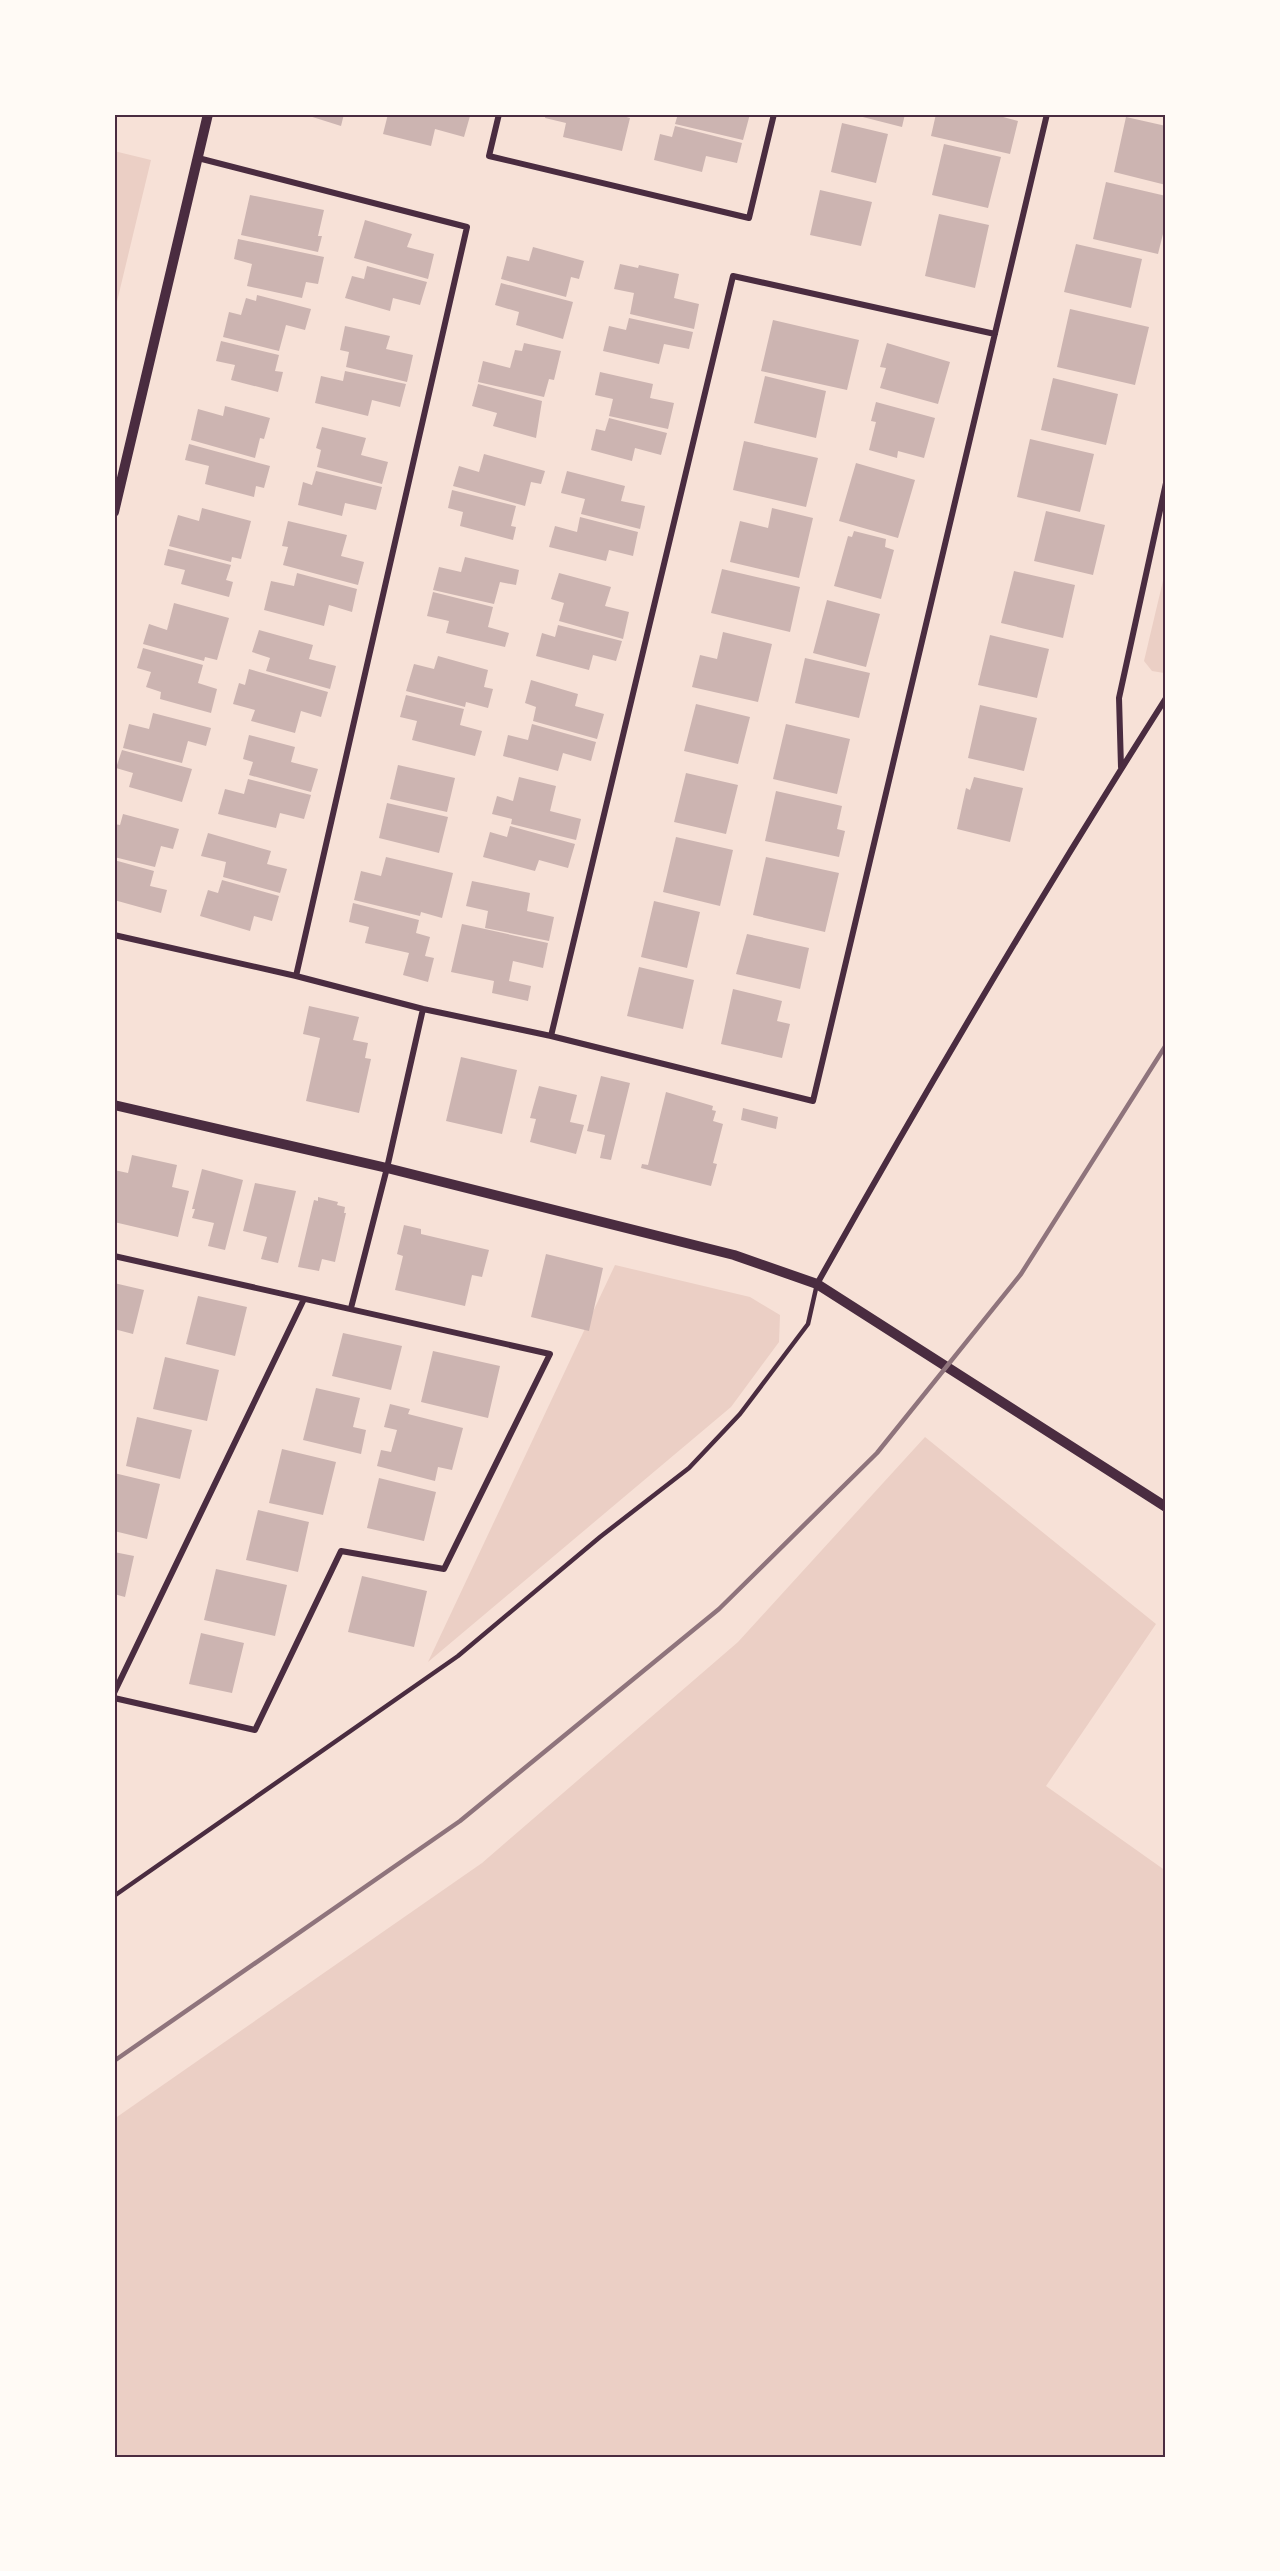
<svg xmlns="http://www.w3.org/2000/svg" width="1280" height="2571" font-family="'PT Sans',sans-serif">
  <rect width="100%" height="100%" fill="#f7e1d7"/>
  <!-- green -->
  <path fill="#ebcfc5" d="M114,151L151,160L114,314Z
    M1166,568V669L1164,673L1152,671L1144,661Z
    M615,1265L750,1297L780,1315L779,1342L731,1407L428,1662Z
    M925,1437L1156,1624L1046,1786L1166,1871V2457H114V2119L482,1863L738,1642Z"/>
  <!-- building -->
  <path fill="#ccb4b1" d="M303,114H344L341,126Z
    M388,114L405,116V114H462L470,116L464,137L435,129L431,146L383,134Z
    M546,114H616L630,118L622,151L563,137L566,123L545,118Z
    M678,114H750L743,140L675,124Z
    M851,114H905L902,127Z
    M936,114H992L1018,121L1010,154L931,136Z
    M1126,117L1166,126V185L1114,172Z
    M842,123L888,134L876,183L831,172Z
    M675,126L742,143L737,163L706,156L702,172L654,160L660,134L672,137Z
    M944,144L1001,157L988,208L932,195Z
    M1106,182L1166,196V222L1158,254L1093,239Z
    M820,190L872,202L861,246L810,235Z
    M250,195L324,210L318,236H322L318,252L241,235Z
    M939,214L989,225L975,288L925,276Z
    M365,220L412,234L407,247L434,254L428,279L354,258Z
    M238,239L324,257L318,284L306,282L302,298L247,286L252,264L234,259Z
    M1076,244L1142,259L1131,308L1064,292Z
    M533,247L584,261L579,279L571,277L566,297L501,279L507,256L529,261Z
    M620,264L638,268L639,265L679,274L674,298L699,304L694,329L630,314L634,293L614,289Z
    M367,266L427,282L420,305L393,298L390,311L345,298L352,276L364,279Z
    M501,283L573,302L563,339L516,325L519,312L495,305Z
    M257,295L311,309L305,330L286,325L279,351L223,337L229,312L241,315L246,298L256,301Z
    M1070,309L1149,327L1135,385L1057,367Z
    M629,318L693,332L689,349L664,344L659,364L603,351L609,326L626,330Z
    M773,320L859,340L847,390L761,371Z
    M345,326L390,336L386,349L413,355L407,382L346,367L349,352L340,350Z
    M221,341L279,355L275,371L283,372L278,392L231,380L235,365L216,361Z
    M524,343L561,351L554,380L549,379L544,397L478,382L483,361L510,368L515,350L522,351Z
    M887,343L950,362L938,404L880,388L886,368L880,367Z
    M345,371L406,384L400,407L372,400L368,416L315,403L321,376L343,381Z
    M600,372L653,384L650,398L674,403L668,429L609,416L613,399L595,395Z
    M765,376L826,391L816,438L754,423Z
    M1053,378L1118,394L1106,445L1041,430Z
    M478,384L542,401L536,438L493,426L497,413L472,406Z
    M876,402L935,418L924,458L898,451L897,458L869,450L876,422L871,421Z
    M225,406L270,418L264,439L260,438L255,458L191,440L198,409L223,416Z
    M609,418L667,433L661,455L635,448L632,461L591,450L596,429L605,431Z
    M322,427L366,438L361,455L388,462L382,484L317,467L321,450L316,448Z
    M1030,439L1094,454L1080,512L1017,497Z
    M744,441L818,458L806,507L733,490Z
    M189,444L270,466L264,488L256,486L254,497L205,484L209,466L185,460Z
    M484,454L545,471L541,484L531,482L525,506L453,486L459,466L479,472Z
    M856,463L915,480L898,538L839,521Z
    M316,471L382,487L376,510L345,503L342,516L298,505L303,482L312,485Z
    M567,471L625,486L621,501L645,506L640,529L581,514L585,499L561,493Z
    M452,490L516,506L511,526L516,527L513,540L460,526L463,512L448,508Z
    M202,508L251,521L241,559L232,557L231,562L169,546L178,515L199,521Z
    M772,508L813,518L799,578L730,562L740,521L768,528Z
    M1046,511L1105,525L1093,575L1034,561Z
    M580,517L638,532L633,556L609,550L606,561L549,547L555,526L577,532Z
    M288,521L347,535L341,556L364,562L358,585L283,565L288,547L282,546Z
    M854,531L886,539L885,547L894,550L881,599L834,586L848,536L852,537Z
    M168,549L231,565L226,580L233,582L229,597L181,584L185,570L164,565Z
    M465,557L519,570L516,585L500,582L494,604L433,590L439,567L461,572Z
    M722,569L800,587L790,632L711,613Z
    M1014,571L1075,585L1063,638L1001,623Z
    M297,573L357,589L352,612L329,605L324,626L264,610L271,581L294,586Z
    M559,573L611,587L605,606L629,612L623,639L559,621L564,603L551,599Z
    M433,592L493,607L488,627L509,633L505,647L446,633L449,621L427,616Z
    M827,600L880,614L866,667L813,653Z
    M174,603L229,618L217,660L205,657L204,661L143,644L149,624L167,630Z
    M558,625L622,641L616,661L593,655L589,670L536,656L542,633L555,637Z
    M259,630L313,645L309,659L336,666L330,689L266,671L270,658L252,652Z
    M723,632L772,644L758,702L692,687L700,655L717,659Z
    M990,635L1049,649L1037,698L978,685Z
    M143,648L203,665L198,683L217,689L211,713L160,699L161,692L146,687L151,672L137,668Z
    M438,656L488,670L484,687L493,689L488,708L466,702L465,707L406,691L414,664L434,669Z
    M805,658L870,673L859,718L795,703Z
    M249,669L328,692L321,717L301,711L295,733L251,721L255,710L233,704L239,683L245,685Z
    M531,680L578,694L575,706L604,714L597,739L533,721L536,707L525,703Z
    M406,695L464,709L460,725L482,731L475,756L412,740L417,721L400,717Z
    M696,704L750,717L738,764L684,751Z
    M980,705L1037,718L1024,771L968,758Z
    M153,713L211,728L206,746L188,741L182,763L123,748L129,724L149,729Z
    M532,724L596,742L591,761L563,753L558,771L503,756L508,735L528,740Z
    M786,724L850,739L837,794L773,779Z
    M249,735L295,747L291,762L318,769L311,792L249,775L253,762L243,759Z
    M122,750L192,769L182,802L129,787L133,773L116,768Z
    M398,765L455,778L447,812L390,799Z
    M686,773L738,785L726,834L674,822Z
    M519,777L556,786L550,811L581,819L576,840L511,824L512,819L492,814L497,796L513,801Z
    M974,777L1023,788L1010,842L957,829L966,788L970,790Z
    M248,779L311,795L304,819L280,813L276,828L218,814L225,789L244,794Z
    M776,791L842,806L837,829L845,831L839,857L765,841Z
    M387,803L448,817L439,853L379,838Z
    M123,814L179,829L173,849L161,846L155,867L114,857V824L120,825Z
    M510,826L575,844L568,868L539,860L535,871L483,857L490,832L507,837Z
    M208,833L271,851L267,864L287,869L280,893L223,877L226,862L201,856Z
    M676,837L733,850L720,906L663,892Z
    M386,857L453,873L442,918L421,912L420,916L354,900L361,871L381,876Z
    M766,857L839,873L825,932L753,915Z
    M114,860L154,871L150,886L167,890L161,913L114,900Z
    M222,880L279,896L272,921L254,916L250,931L200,916L208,890L218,893Z
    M472,881L530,893L527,911L554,917L549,941L485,928L488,911L466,906Z
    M654,901L700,912L687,968L641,957Z
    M353,903L419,920L416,933L430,937L425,956L434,958L428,982L403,975L409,953L365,943L369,927L349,922Z
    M462,924L548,943L543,968L513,961L509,981L531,986L528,1001L492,993L494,981L451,972Z
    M747,934L809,948L800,989L736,974Z
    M639,967L694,980L683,1029L627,1016Z
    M733,989L782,1001L777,1021L790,1024L782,1058L721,1044Z
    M309,1006L359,1017L353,1040L368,1043L365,1058L371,1059L359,1113L306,1101L320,1038L303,1034Z
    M461,1057L517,1070L502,1134L446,1121Z
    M601,1076L630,1083L611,1160L600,1158L605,1135L587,1131Z
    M539,1086L577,1095L570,1122L584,1125L576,1154L530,1142L536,1119L530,1118Z
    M666,1092L713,1106L712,1110L716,1111L713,1121L723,1124L713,1163L717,1164L711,1186L641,1168L642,1164L648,1165Z
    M743,1108L778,1117L776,1129L741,1120Z
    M132,1155L177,1165L172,1187L189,1191L178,1237L114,1222V1170L128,1173Z
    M202,1169L243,1180L225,1250L208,1246L214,1223L192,1218L195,1209H192Z
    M255,1183L296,1191L278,1263L261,1259L267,1237L243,1231Z
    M318,1197L338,1202L337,1205L345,1207L344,1213H346L335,1262L322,1259L319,1271L298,1267L314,1200L318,1201Z
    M404,1225L421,1229V1234L489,1250L482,1277L472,1275L465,1306L395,1290L403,1256L397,1254Z
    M546,1254L603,1268L589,1331L531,1317Z
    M114,1283L144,1290L133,1334L114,1329Z
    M198,1296L247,1307L235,1356L186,1344Z
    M343,1333L402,1346L391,1390L332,1376Z
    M433,1351L500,1366L488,1418L421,1402Z
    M165,1357L219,1370L207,1421L153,1409Z
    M316,1388L360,1398L353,1427L366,1430L361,1454L303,1440Z
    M390,1404L410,1409L408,1414L463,1428L452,1470L438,1467L435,1481L377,1466L381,1450L391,1452L397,1430L384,1427Z
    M137,1417L192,1430L180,1479L126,1466Z
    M282,1449L336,1462L323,1515L269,1503Z
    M114,1473L160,1484L147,1539L114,1531Z
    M379,1478L436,1492L424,1541L367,1528Z
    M258,1510L309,1522L298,1572L246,1560Z
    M114,1552L134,1556L125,1597L114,1594Z
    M216,1569L287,1585L275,1636L204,1620Z
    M362,1576L427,1591L414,1647L348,1632Z
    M201,1633L244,1643L232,1693L189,1684Z"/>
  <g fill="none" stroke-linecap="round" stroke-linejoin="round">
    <!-- service -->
    <path stroke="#4a2c40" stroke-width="4.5" d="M114,1896L458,1656L600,1537L689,1468L740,1414L808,1324L817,1284"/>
    <!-- minor -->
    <path stroke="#4a2c40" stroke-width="6" d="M499,114L489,156L749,218L774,114
      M198,158L467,227L296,976
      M1121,767L1119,698L1166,483
      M114,935L296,976L423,1009L551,1036L813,1101L1047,114
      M551,1036L733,276L995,334
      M114,1256L550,1354L444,1569L341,1551L255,1730L114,1698
      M817,1284C928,1086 1044,890 1166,698
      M351,1308L387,1168L423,1009
      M114,1693L304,1299"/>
    <!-- tertiary -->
    <path stroke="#4a2c40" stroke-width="10" d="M114,512L208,114
      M114,1105L387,1168L734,1255L817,1284L1166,1507"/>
    <!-- rail -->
    <path stroke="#8f747c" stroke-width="4.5" d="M114,2061L460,1821L719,1609L877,1453L1021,1274L1166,1045"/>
  </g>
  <!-- border -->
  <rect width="1280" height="2571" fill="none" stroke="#fffaf5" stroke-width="231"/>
  <rect x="116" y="116" width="1048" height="2340" fill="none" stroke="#4a2c40" stroke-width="2"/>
</svg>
